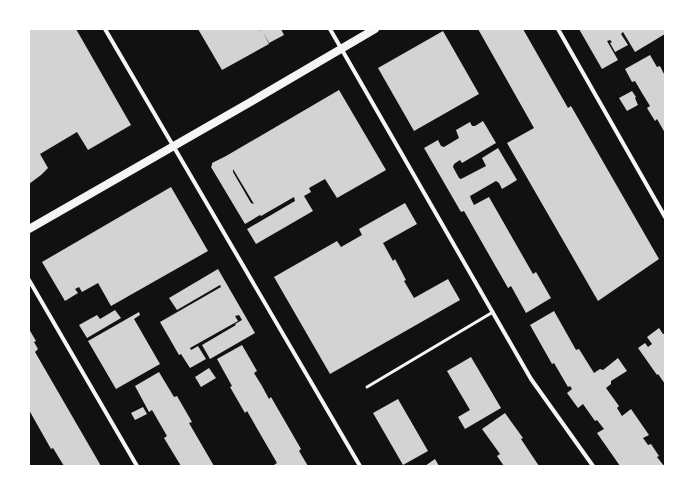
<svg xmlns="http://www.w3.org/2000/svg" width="694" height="495" font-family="Ubuntu,sans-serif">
  <rect width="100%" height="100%" fill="#111"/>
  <!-- building -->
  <path fill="#d3d3d3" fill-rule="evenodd" d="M29,29H76L131,125L88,150L77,132L40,154L48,168L41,175L29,184Z
    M198,29H260L261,31V29H281L284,35L269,43L263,32L269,44L222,70Z
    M478,29H523L568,108L571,106L659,259L598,301L507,143L534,128Z
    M579,29H665V34L635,52L623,32L621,34L628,45L615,52L610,43L612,42L610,40L607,41L618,60L602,69Z
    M443,31L479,94L414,131L378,68Z
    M650,55L657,67L660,66L665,76V133L657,119L655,121L647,108L650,106L642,93L635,81L632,82L625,69Z
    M339,90L386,170L337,198L325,179L309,188L311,192L304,196L313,211L256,244L247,229L295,201L294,197L261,216L260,215L245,224L211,167L212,165V163L226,156ZM233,169L254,204L251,203L233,172Z
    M632,91L636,97L635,98L638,105L627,111L619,98Z
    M483,121L496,143L462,163L460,160L454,164L453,167L459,178L461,179L486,166L482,158L498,148L517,180L502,189L499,183L496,181L470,196L471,199L474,205L489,197L533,274L536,272L551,298L526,313L511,286L508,288L464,211L461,212L424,148L438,140L441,146L444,147L459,138L456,130L470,122L472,126H475Z
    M171,187L208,251L111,306L98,283L82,292L79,287L75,289L78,293L65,301L42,262Z
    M405,203L417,224L383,243L393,261L395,259L406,280L404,281L414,298L448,279L460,300L330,374L274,277L337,241L341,247L362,235L359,229Z
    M218,269L255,333L210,359L202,345L236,325L235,324L242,320L239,315L235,316L238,321L190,348L191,350L198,346L206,359L190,368L181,354L179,355L160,322L221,287L220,285L177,310L169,298Z
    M115,310L121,318L87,338L79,325L97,315L100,319Z
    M554,311L576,350L579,349L594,373L600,369L603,370L618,358L627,371L611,381V384L606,388L619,406L617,408L622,416L631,409L649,435L643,438L648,445L651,444L659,456L657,457L664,466H620L597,433L604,429L597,420L595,421L583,404L578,408L567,393L572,389L570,386L568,387L554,363L552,364L530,325Z
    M139,312L140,315L134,319L160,364L116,389L88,341Z
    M659,328L663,334H665V384L658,374L657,375L638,348L645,343L648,347L652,344L647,337Z
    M29,329L36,341L34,342L38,349L35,352L101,466H64L53,448L51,449L29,410Z
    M242,345L257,371L254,373L262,386L269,399L271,397L301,449L299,451L308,466H275L274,465L277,463L247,411L245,413L230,387L232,386L217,359Z
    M471,357L501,408L465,429L458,417L470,410L447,371Z
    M209,368L216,378L201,387L195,377Z
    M159,372L174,397L177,396L192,422L189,423L214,466H181L164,438L167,436L152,410L149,412L135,386Z
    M398,399L428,451L403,465L373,413Z
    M143,407L147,414L135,420L131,413Z
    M505,413L523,438L521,439L539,466H504L497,456L500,454L482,429Z
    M435,459L439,466H425Z"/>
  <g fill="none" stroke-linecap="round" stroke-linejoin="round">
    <!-- service -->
    <path stroke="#f5f5f5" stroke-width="3" d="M367,387L493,312"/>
    <!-- minor -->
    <path stroke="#f5f5f5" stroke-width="4" d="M105,29L360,466
      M330,29L531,379L593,466
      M558,29L665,217
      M29,280L137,466"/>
    <!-- secondary -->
    <path stroke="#f5f5f5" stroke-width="8" d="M29,229L254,100L375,29"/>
  </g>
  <!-- border -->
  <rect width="694" height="495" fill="none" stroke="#ffffff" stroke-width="60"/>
</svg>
